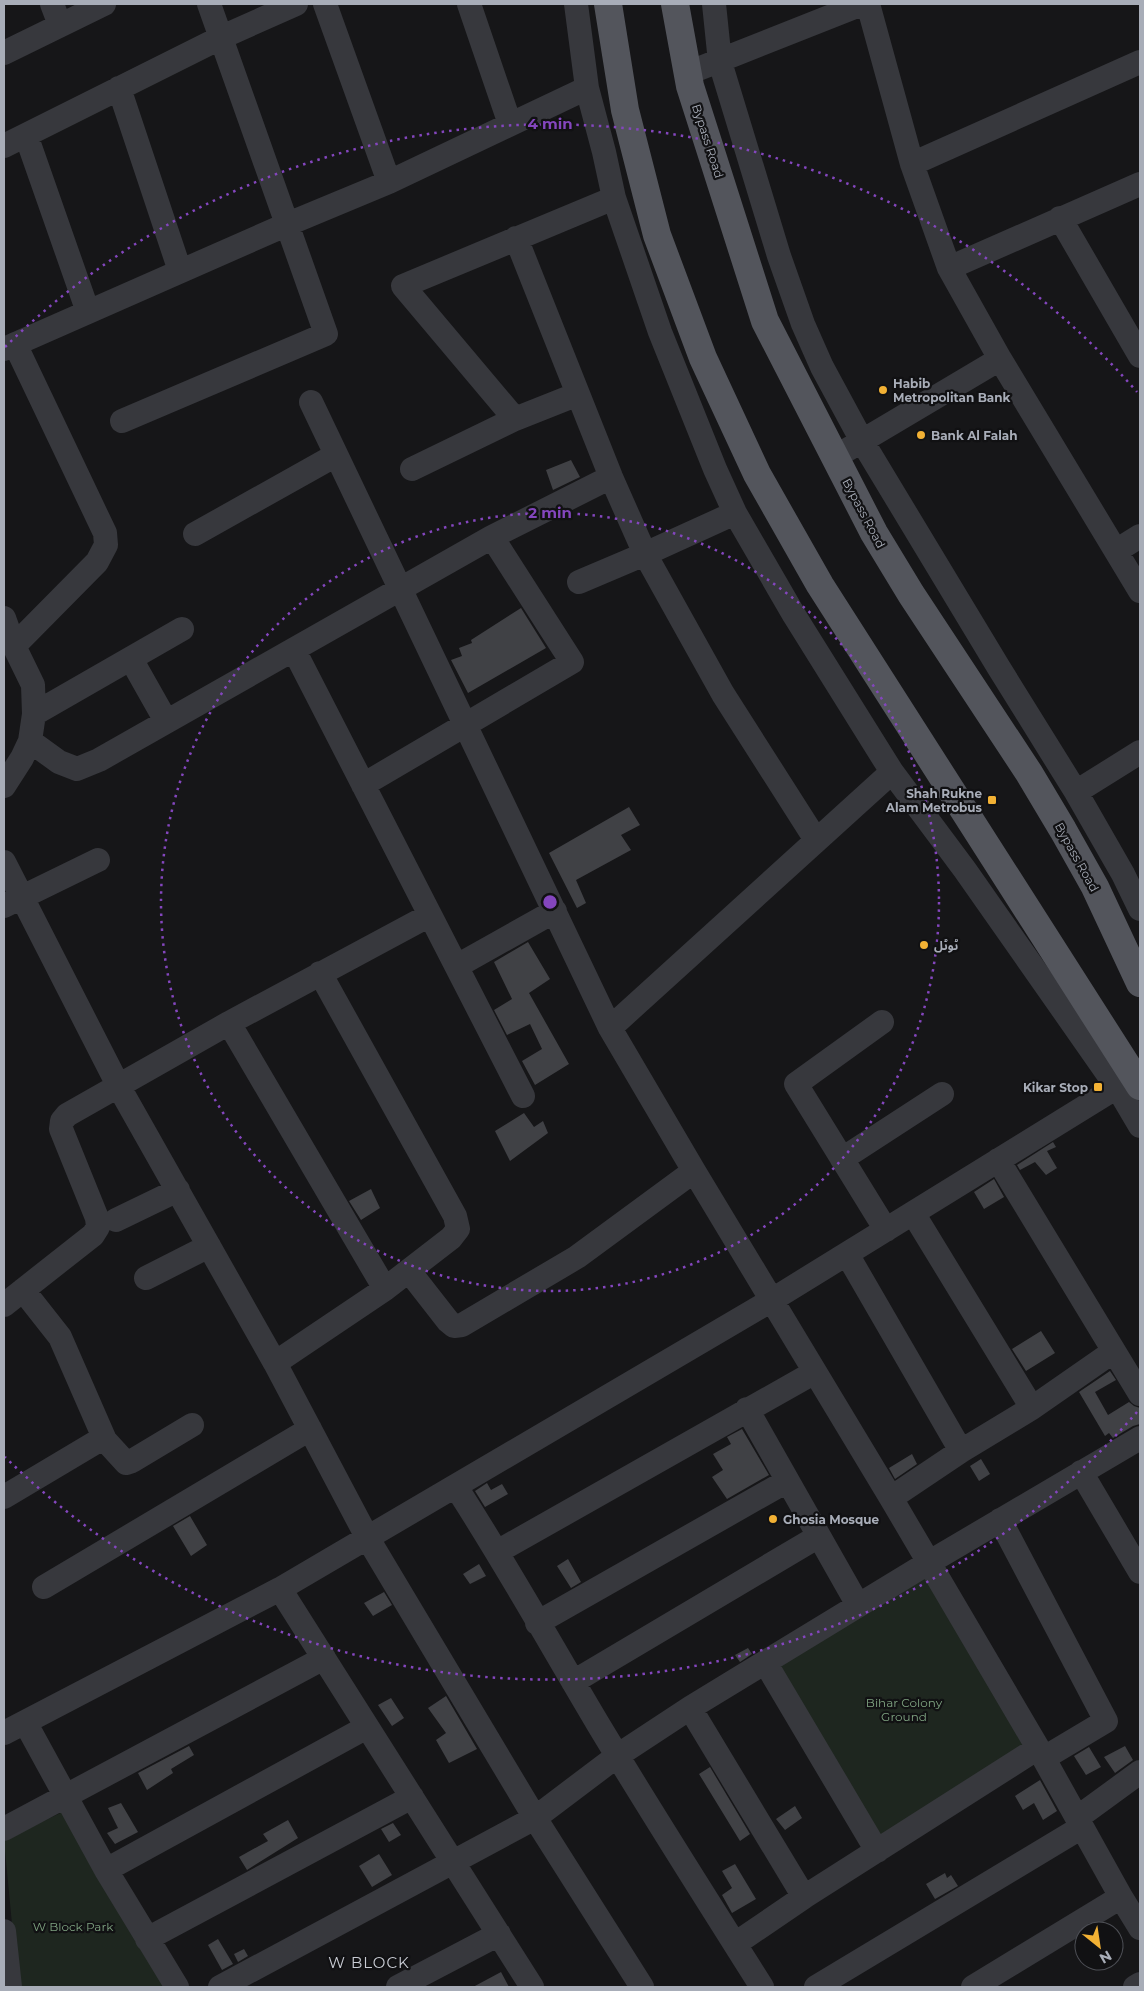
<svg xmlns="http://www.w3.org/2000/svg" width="1144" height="1991" font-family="Montserrat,'Noto Sans Arabic',sans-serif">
  <rect width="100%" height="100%" fill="#161618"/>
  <!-- green -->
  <path fill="#1e261f" d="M932,1573L1038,1748L878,1850L769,1669Z
    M73,1807L180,1987H18L4,1840Z"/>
  <!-- building -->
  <path fill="#404145" d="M571,460L580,477L553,490L546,470Z
    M521,608L546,648L468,693L451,660L462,656L459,648L472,643L471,640Z
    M629,807L640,825L621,835L631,850L576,880L586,903L577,908L549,853Z
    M528,942L550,979L529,993L569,1064L535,1085L522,1061L542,1049L530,1024L507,1035L494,1010L512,999L494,962Z
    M524,1113L534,1127L543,1121L548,1133L510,1161L495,1131Z
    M1053,1142L1056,1147L1047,1151L1057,1168L1046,1175L1035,1162L1020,1170L1017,1165Z
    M994,1179L1004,1197L984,1209L974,1192Z
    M371,1189L380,1208L361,1220L349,1201Z
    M1041,1331L1055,1353L1026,1371L1012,1349Z
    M1110,1371L1116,1380L1095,1392L1108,1415L1129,1402L1134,1406L1140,1408V1424L1133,1426L1113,1438L1109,1433L1105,1436L1079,1392Z
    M742,1429L769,1475L727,1499L712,1477L723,1470L713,1454L731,1444L727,1437Z
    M912,1454L917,1464L895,1479L889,1468Z
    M981,1459L990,1474L979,1481L970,1466Z
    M487,1483L491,1490L502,1484L508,1494L485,1507L475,1491Z
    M190,1516L207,1545L191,1556L173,1526Z
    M568,1559L581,1582L571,1588L557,1566Z
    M479,1564L486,1576L470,1584L463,1574Z
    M384,1592L392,1605L373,1616L364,1603Z
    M748,1648L752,1654L740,1662L735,1655Z
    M446,1696L477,1749L449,1763L436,1740L446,1733L428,1708Z
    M391,1698L404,1718L392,1726L378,1705Z
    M189,1746L194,1755L171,1769L173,1773L147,1790L138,1773Z
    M1125,1746L1133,1760L1115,1773L1104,1757Z
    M1089,1747L1101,1767L1086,1775L1074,1756Z
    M710,1767L750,1834L740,1841L699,1774Z
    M1040,1780L1057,1811L1043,1820L1034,1803L1023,1810L1015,1796Z
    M121,1803L138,1832L115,1844L107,1833L118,1828L108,1808Z
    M795,1806L802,1818L785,1830L776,1819Z
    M288,1820L298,1838L247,1870L239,1857L268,1841L263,1834Z
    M393,1823L401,1835L389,1842L381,1829Z
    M379,1854L392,1875L372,1887L359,1866Z
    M735,1864L756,1899L732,1913L722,1895L732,1888L722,1871Z
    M945,1873L947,1878L951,1875L958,1886L935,1899L926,1884Z
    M218,1939L233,1964L222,1970L208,1945Z
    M244,1949L248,1956L238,1962L234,1954Z
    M501,1972L509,1987H473Z"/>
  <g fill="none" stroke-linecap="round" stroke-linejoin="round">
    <!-- minor -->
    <path stroke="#37383d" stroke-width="24" d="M52,4L60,25
      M325,4L389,182
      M469,4L510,124
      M576,4L587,88L604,152L614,198L660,332L715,469L735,513L794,615L892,772L965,870L1117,1087L1140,1126
      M714,4L720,62L779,256L803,324L822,367L862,441L999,668L1076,792L1123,874L1140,909
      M868,4L912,164L949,268L1000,359L1140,591
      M4,53L104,4
      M688,73L862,4
      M119,88L180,271
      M26,135L88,312
      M4,146L222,37L296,4
      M912,164L1140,62
      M1060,218L1140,356
      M516,238L611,477L645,554L723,694L816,840
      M949,268L1140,184
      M4,349L288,224L389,182L587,88
      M311,402L610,1028L694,1171L891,1498L1038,1748L1121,1897L1140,1928
      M515,419L403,286L614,198
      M122,421L326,334L209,4
      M835,457L1000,359
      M412,469L515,419L578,394
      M195,534L336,455
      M1116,551L1140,536
      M579,582L645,554L735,513
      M4,618L14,646L33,685L34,714L30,741L22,758L4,786
      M14,646L97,562L106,545L105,533L15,344
      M294,650L523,1096
      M131,659L166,721
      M34,714L182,629
      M30,741L59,762L77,769L99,760L492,537L611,477
      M363,785L572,662L492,537
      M1076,792L1140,752
      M4,862L119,1087L275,1363L367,1537L535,1818L642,1987
      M4,906L98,860
      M457,966L555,911
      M882,1022L796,1084L886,1230
      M229,1023L385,1289
      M610,1028L892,772
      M842,1159L942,1094
      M998,1160L1140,1394
      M913,1213L1032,1408
      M116,1220L178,1190
      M847,1254L961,1451
      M409,1271L448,1321L454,1326L462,1325L577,1257L694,1171
      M146,1278L209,1246
      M23,1290L60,1337L105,1440
      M4,1305L93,1235L98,1227L97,1218L61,1129L62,1121L67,1115L229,1023L430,915
      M275,1363L385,1289L451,1238L458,1229L455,1216L320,973
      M747,1409L858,1605
      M1081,1472L1140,1572
      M456,1487C506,1564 551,1645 598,1724C651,1812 707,1900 762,1987
      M4,1497L98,1441L105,1440L126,1463L132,1461L192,1425
      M891,1498L961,1451L1032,1408L1114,1351
      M1000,1520L1106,1721L1044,1758
      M497,1552L815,1372
      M44,1587L310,1429
      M280,1589L532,1987
      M537,1623L787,1481
      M765,1662L877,1851
      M573,1682L819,1536
      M690,1708L804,1897
      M25,1722L106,1870L177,1987
      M4,1733L280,1589L772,1300L1117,1087
      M1077,1818L1140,1772
      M4,1829L324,1658
      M106,1870L367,1727
      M4,1931L10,1987
      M147,1939L412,1797
      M735,1944L804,1897L1038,1748
      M220,1987L535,1818L617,1756L690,1708L928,1563L1140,1438
      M398,1987L499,1934
      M816,1987L1082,1827
      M973,1987L1121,1897
      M1135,1987L1140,1984"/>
    <!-- major -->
    <path stroke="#53555c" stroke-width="28" d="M608,4L625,110L657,235L703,358L757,474L820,585L1140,1086
      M675,4L690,86L765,321L874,533L911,594L1029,773L1063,830L1095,887L1140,983"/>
  </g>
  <!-- distance rings -->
  <g fill="none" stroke="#8446be" stroke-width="2.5" stroke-dasharray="2.5 5">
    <circle cx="550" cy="902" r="389"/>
    <path d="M1137 1412A778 778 0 0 1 5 1457M5 347A778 778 0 0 1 1137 392"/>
  </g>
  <!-- markers -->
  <g fill="#f2b134" stroke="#111113" stroke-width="2">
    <circle cx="883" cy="390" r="5"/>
    <circle cx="921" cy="435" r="5"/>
    <rect x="987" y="795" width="10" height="10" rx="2.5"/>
    <circle cx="924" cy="945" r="5"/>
    <rect x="1093" y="1082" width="10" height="10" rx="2.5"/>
    <circle cx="773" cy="1519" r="5"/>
  </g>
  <g text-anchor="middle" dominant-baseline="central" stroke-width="4.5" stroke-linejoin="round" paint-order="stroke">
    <!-- street labels -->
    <g font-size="12" fill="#a8adb8" stroke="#111113">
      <text transform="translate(708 141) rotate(72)">Bypass Road</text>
      <text transform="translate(864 513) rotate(62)">Bypass Road</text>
      <text transform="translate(1077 857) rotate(61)">Bypass Road</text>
    </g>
    <!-- poi labels -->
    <g font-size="12" font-weight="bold" fill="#a8adb8" stroke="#111113" text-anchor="start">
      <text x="893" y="383">Habib<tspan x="893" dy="14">Metropolitan Bank</tspan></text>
      <text x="931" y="435">Bank Al Falah</text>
      <text x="982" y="793" text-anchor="end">Shah Rukne<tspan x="982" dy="14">Alam Metrobus</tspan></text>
      <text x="934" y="945">ٹوٹل</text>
      <text x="1088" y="1087" text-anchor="end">Kikar Stop</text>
      <text x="783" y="1519">Ghosia Mosque</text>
    </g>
    <!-- park labels -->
    <g font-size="12" fill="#7fa381" stroke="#111113">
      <text x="904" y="1702">Bihar Colony<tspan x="904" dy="14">Ground</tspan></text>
      <text x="73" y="1926">W Block Park</text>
    </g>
    <!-- quarter labels -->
    <g font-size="15" letter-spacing="1" fill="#c9ccd4" stroke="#111113">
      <text x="369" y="1962">W BLOCK</text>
    </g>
  </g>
  <circle cx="550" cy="902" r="8" fill="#8446be" stroke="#111113" stroke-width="2.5"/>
  <g font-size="15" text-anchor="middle" font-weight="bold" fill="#8446be" stroke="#111113" stroke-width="4.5" stroke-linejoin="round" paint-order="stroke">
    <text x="550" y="129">4 min</text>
    <text x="550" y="518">2 min</text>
  </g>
  <!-- border -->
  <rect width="1144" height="1991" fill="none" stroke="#a8adb8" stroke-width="10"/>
  <!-- north arrow -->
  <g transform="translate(1099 1946) rotate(150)"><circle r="24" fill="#111113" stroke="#4d4f55"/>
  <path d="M0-4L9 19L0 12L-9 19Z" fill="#f2b134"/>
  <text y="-8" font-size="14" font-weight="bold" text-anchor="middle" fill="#a8adb8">N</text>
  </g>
</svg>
